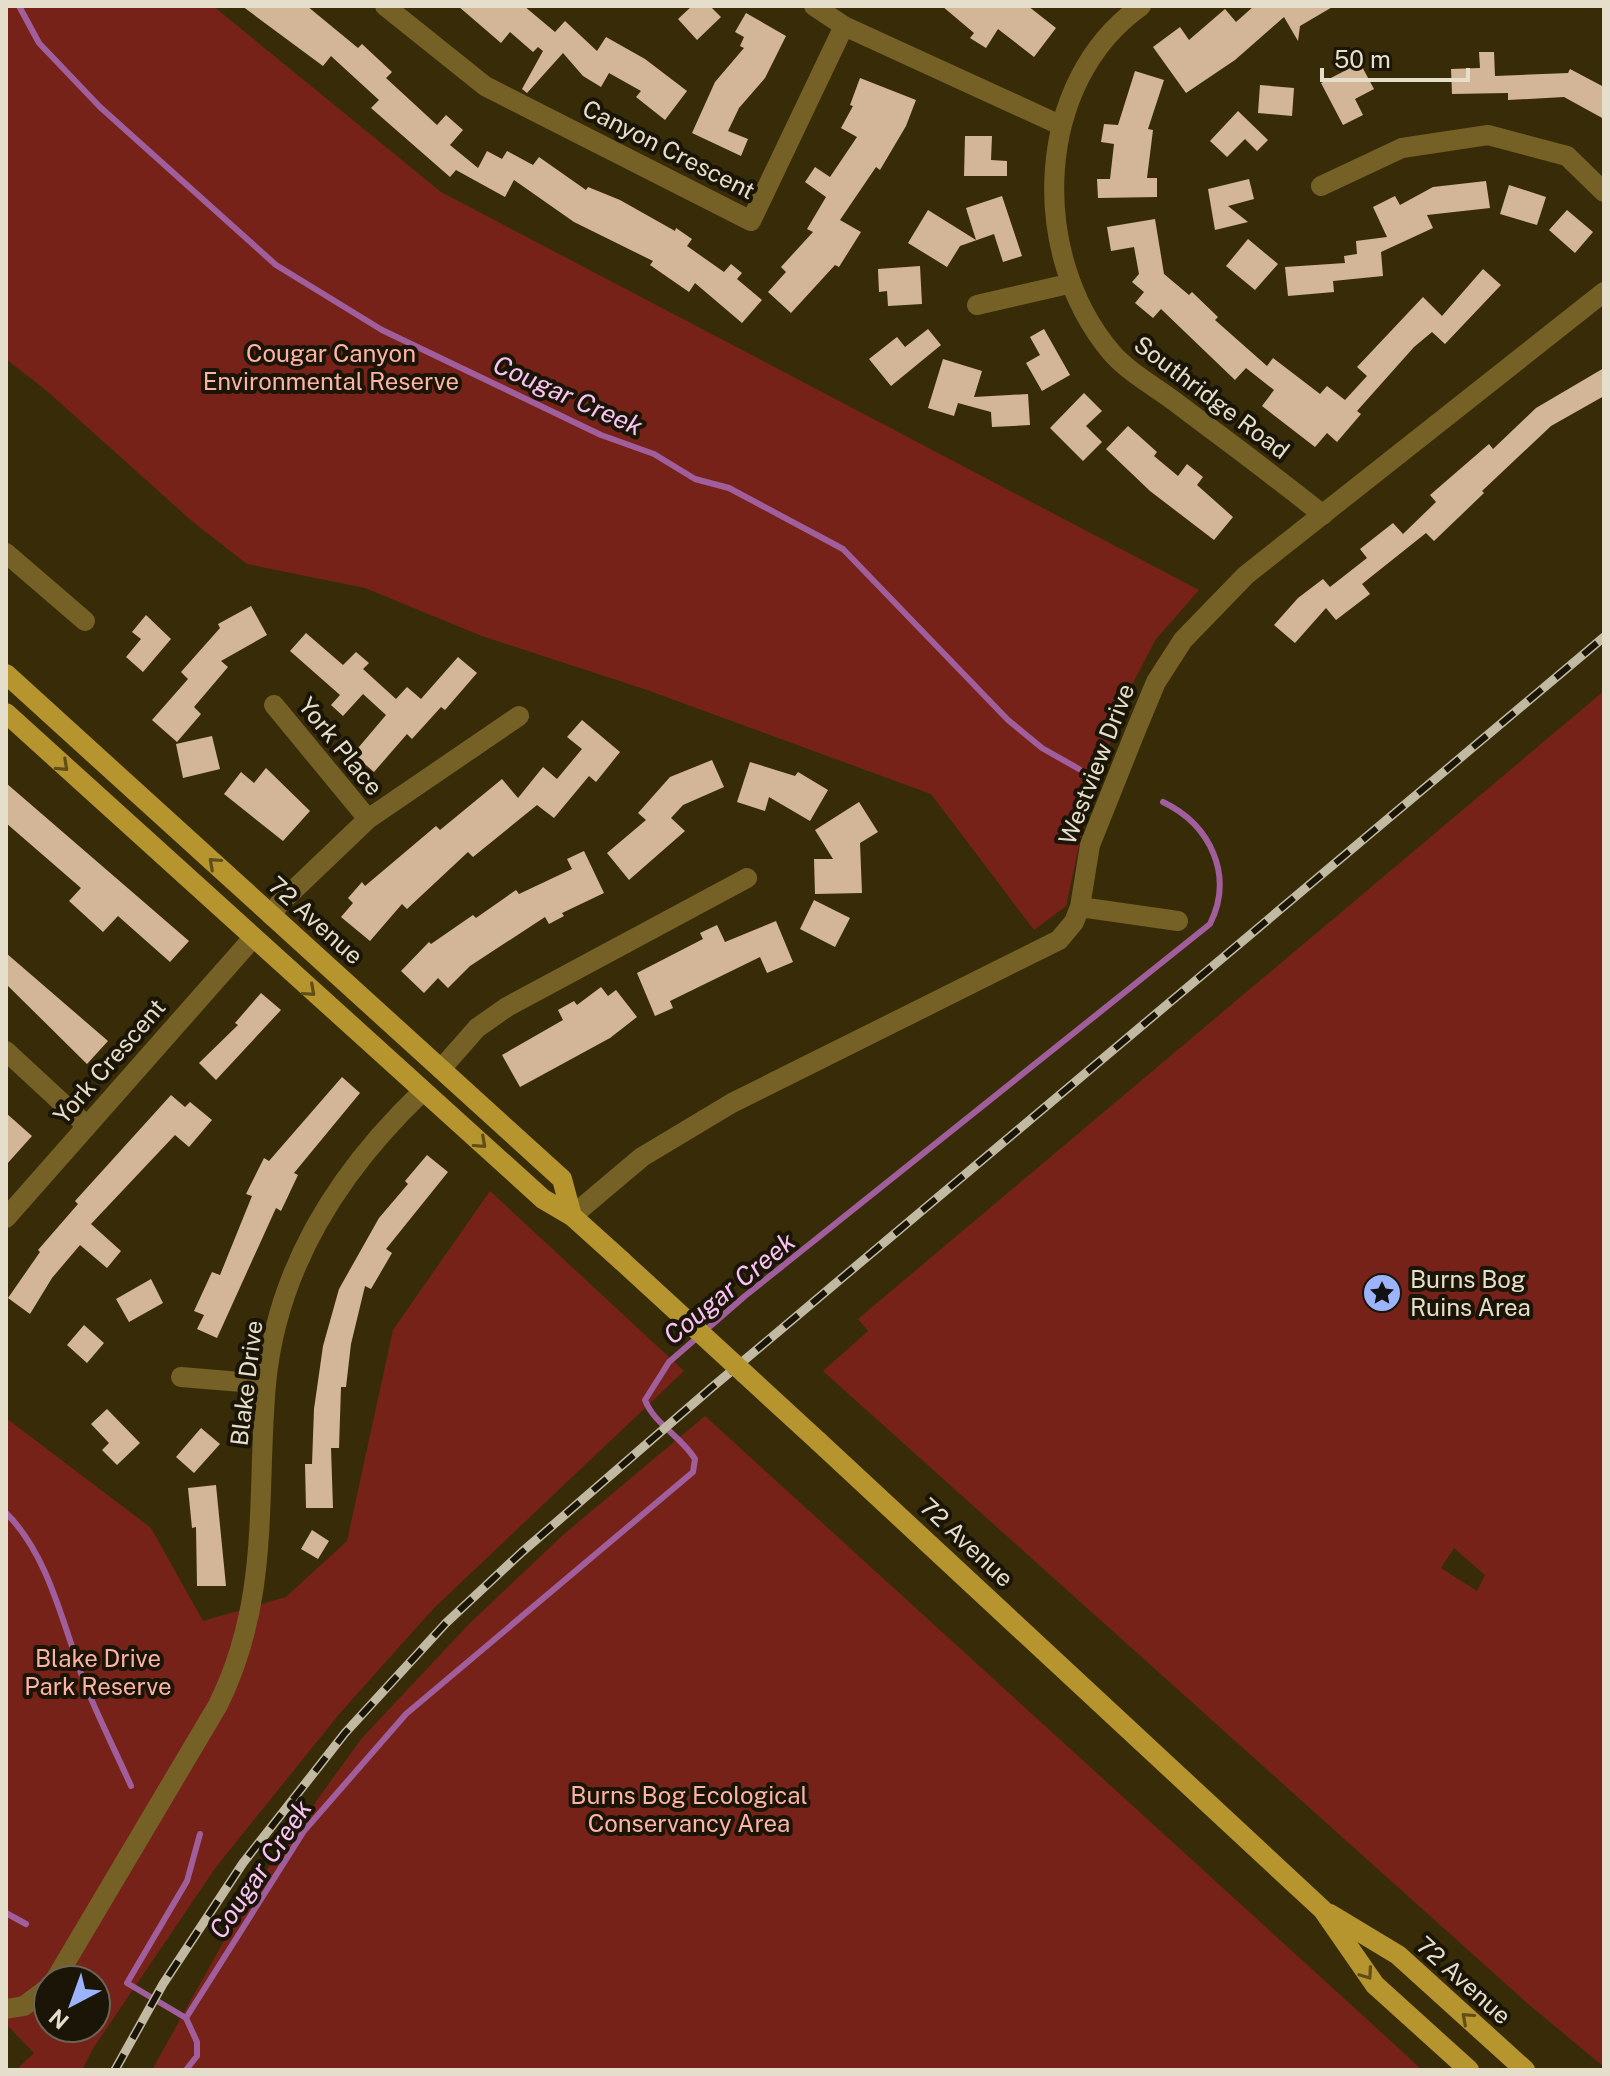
<svg xmlns="http://www.w3.org/2000/svg" width="1610" height="2076" font-family="'Public Sans',sans-serif">
  <rect width="100%" height="100%" fill="#382c08"/>
  <!-- green -->
  <path fill="#772219" fill-rule="evenodd" d="M6,6H213L441,192L1199,590L1156,639L1127,694L1086,813L1066,906L1034,930L931,794L647,690L482,636L365,588L247,564L193,522L47,391L6,359Z
    M1604,691V2067L1527,2003L823,1371L868,1331L858,1319ZM1454,1548L1485,1575L1477,1591L1441,1568Z
    M490,1191L684,1371L434,1608L340,1713L216,1867L92,2050L82,2070H16L34,2053L6,2024V1418L151,1528L203,1621L286,1597L347,1541L393,1330ZM48,1980H96V2028H48Z
    M705,1416L1393,2043L1422,2070H152L254,1887L362,1738L469,1624L563,1535Z"/>
  <g fill="none" stroke-linecap="round" stroke-linejoin="round">
    <!-- stream -->
    <path stroke="#a15e9c" stroke-width="6" d="M19,6L39,43L100,107L276,265L382,330L601,435L654,454L695,479L729,488L843,549L1008,720L1042,748L1079,769
      M6,1513C48,1554 63,1624 83,1679C97,1715 115,1750 131,1786
      M6,1913L26,1924
      M186,2018L127,1983L187,1881L200,1834
      M186,2070L197,2056V2042L186,2018L304,1831L406,1714L693,1472L695,1459C682,1437 654,1424 645,1400L669,1362L745,1296L1210,924C1234,876 1211,825 1163,802"/>
  </g>
  <!-- building -->
  <path fill="#d3b697" d="M242,6H307L358,48L362,44L392,72L386,78L437,125L446,115L463,130L450,145L478,168L487,151L502,159L507,151L533,165L539,157L586,190L588,187L620,200L675,231L676,228L692,239L687,246L724,272L731,264L742,273L737,279L762,300L742,323L695,283L689,292L650,265L653,261L574,222L514,180L505,197L456,170L450,177L371,108L379,100L331,56L323,66Z
    M458,6H524L555,32L565,21L597,51L606,37L645,59L687,91L665,120L636,97L641,91L609,73L601,87L583,76L563,53L527,93L522,89L543,51L538,47L533,52L510,32L501,43Z
    M692,6H710L721,17L697,40L678,19Z
    M942,6H1028L1056,28L1034,57L998,29L986,48L970,38L974,33Z
    M1254,6H1334L1300,26L1298,41L1284,17L1235,60L1186,93L1153,47L1180,27L1189,40L1225,9L1236,22Z
    M746,13L786,36L765,78L739,108L728,131L748,139L741,156L692,133L715,82L744,48L740,46L744,37L735,32Z
    M1479,52H1494L1495,76L1568,73L1570,69L1604,87V119L1564,97L1508,100V93L1452,94L1451,69L1480,68Z
    M1360,63L1374,89L1355,99L1363,115L1343,125L1321,83Z
    M1135,71L1164,80L1148,129L1153,130L1147,178H1157V197L1098,198L1097,179H1110L1114,144L1101,142L1104,124L1118,125Z
    M860,78L916,100L906,126L880,170L876,167L840,220L861,232L839,267L835,265L791,313L768,292L786,272L781,267L813,232L807,229L826,197L805,182L815,167L830,177L857,137L841,128L853,106L850,105Z
    M1260,85L1294,88L1292,116L1258,113Z
    M1238,111L1268,140L1257,151L1245,139L1227,157L1210,141Z
    M965,136H992L991,160L1007,161V176H964Z
    M1249,179L1254,199L1228,206L1248,222L1215,230L1208,189Z
    M1486,181L1490,208L1427,215L1433,228L1381,252L1383,276L1333,281L1334,292L1288,296L1285,267L1345,263L1344,256L1357,254L1356,241L1387,237L1373,207L1395,196L1400,205L1433,187Z
    M1509,185L1546,197L1537,225L1500,214Z
    M1002,196L1022,256L1003,262L994,234L960,246L947,267L908,243L928,210L976,240L966,208Z
    M1567,210L1593,232L1575,253L1549,230Z
    M1155,219L1164,274L1189,295L1192,292L1218,317L1215,320L1267,366L1273,358L1320,394L1327,386L1345,400L1367,376L1357,367L1423,297L1442,316L1483,269L1501,285L1445,344L1432,332L1414,347L1357,411L1361,414L1337,442L1327,433L1315,447L1262,406L1274,390L1246,368L1235,380L1161,309L1153,318L1135,303L1144,292L1132,282L1139,274L1134,247L1111,251L1107,227Z
    M1248,239L1278,264L1255,290L1226,266Z
    M920,266L922,304L888,306L887,291L879,292L878,269Z
    M928,329L941,345L891,386L869,359L897,337L905,347Z
    M1044,329L1070,375L1042,391L1026,363L1040,355L1030,337Z
    M943,359L982,371L974,397L1028,394L1030,425L992,427L991,412L958,403L954,416L928,408Z
    M1604,368V396L1551,426L1482,491L1484,493L1434,541L1426,533L1362,584L1370,594L1336,620L1326,608L1295,643L1274,625L1298,598L1323,579L1330,587L1367,558L1360,549L1393,523L1403,534L1436,502L1430,495L1489,444L1493,449L1536,408Z
    M1084,393L1102,411L1086,426L1102,442L1083,461L1050,428Z
    M1128,426L1157,452L1154,456L1178,476L1187,464L1203,477L1197,485L1233,517L1214,540L1150,491L1106,449Z
    M251,606L267,635L221,661L228,667L194,707L201,714L177,742L152,720L188,679L181,672L220,628L218,624Z
    M146,615L171,639L143,672L126,657L141,639L132,632Z
    M306,633L343,665L356,652L369,663L363,669L396,699L407,687L421,699L458,657L477,673L445,710L441,707L412,739L407,734L374,772L353,754L386,715L363,694L343,716L331,705L340,695L290,651Z
    M582,720L620,752L596,782L589,776L554,818L537,805L473,857L468,852L407,909L402,904L370,941L341,917L353,903L348,898L362,882L365,886L436,826L440,830L502,779L518,798L543,767L557,779L582,749L567,737Z
    M212,736L220,769L183,778L176,744Z
    M712,760L724,787L683,805L671,818L685,831L629,880L607,853L646,820L638,813L670,777Z
    M750,762L795,776L798,772L828,790L810,821L769,797L765,811L737,802Z
    M266,768L310,811L283,841L224,794L241,772L254,783Z
    M6,783L189,941L170,962L118,916L103,932L69,901L81,888L6,823Z
    M859,802L878,832L860,843L862,893L815,894L814,859H833L815,830Z
    M584,851L604,893L562,913L564,916L549,924L545,917L470,966L448,988L438,978L424,993L401,971L429,942L431,944L473,915L476,918L516,890L519,894L572,869L567,859Z
    M814,900L850,918L835,947L800,929Z
    M776,921L793,962L767,973L760,957L670,1001L673,1008L655,1016L637,973L703,939L700,933L717,925L725,942Z
    M6,953L108,1041L87,1064L6,984Z
    M601,987L608,996L616,990L637,1017L610,1038L520,1087L502,1055L563,1020L558,1010L574,1001L577,1005Z
    M261,993L281,1010L216,1080L199,1063L238,1025L235,1023Z
    M342,1077L360,1093L294,1173L298,1175L281,1211L276,1208L217,1338L197,1329L204,1315L194,1311L212,1272L220,1275L252,1196L246,1194L264,1158L269,1161Z
    M171,1095L185,1107L190,1102L212,1120L189,1147L175,1135L91,1224L121,1251L107,1268L80,1245L52,1278L30,1314L8,1298L40,1252L38,1250L78,1204L75,1201Z
    M6,1113L32,1136L6,1165Z
    M427,1155L448,1172L386,1249L392,1253L371,1289L365,1286L351,1344L346,1387H341L339,1448H331L333,1508H306L305,1464H312L314,1409L323,1346L339,1289L379,1218L408,1184L405,1181Z
    M151,1279L163,1303L129,1322L116,1299Z
    M84,1325L104,1343L87,1363L67,1345Z
    M107,1409L140,1443L117,1465L102,1450L109,1443L91,1424Z
    M201,1428L220,1444L194,1473L176,1457Z
    M216,1485L226,1586H197L196,1527L192,1528L188,1488Z
    M312,1530L329,1541L318,1559L301,1549Z"/>
  <g fill="none" stroke-linecap="round" stroke-linejoin="round">
    <!-- minor -->
    <path stroke="#756126" stroke-width="20" d="M385,6L485,86L751,221L844,26
      M814,6L844,26L1060,125
      M1141,6C1033,82 1029,255 1111,352C1127,371 1154,386 1174,401C1224,439 1275,476 1323,515
      M1321,186L1402,148L1488,135L1567,156L1604,192
      M977,305L1068,284
      M6,553L85,621
      M274,705L368,819
      M1080,907L1178,921
      M272,916L279,904L368,819L519,716
      M6,1051L87,1126
      M441,1069L477,1028L507,1007L747,878
      M572,1216L642,1157L732,1103L1059,940L1074,922L1080,907L1090,845L1136,730L1156,682L1183,640L1246,575L1604,292
      M6,1218L252,939
      M181,1377L266,1384
      M55,1980L218,1705C271,1598 256,1498 266,1384C277,1268 339,1171 423,1091
      M6,2009L24,2006L48,1988"/>
    <!-- major -->
    <path stroke="#b6942e" stroke-width="20" d="M6,674L562,1179L572,1216
      M6,713L543,1199L572,1216L622,1261
      M818,1441L1323,1910L1375,1985L1469,2070
      M1330,1914L1398,1955L1525,2070"/>
    <defs>
      <path id="rail" d="M115,2070L163,1984L243,1863L345,1733L446,1623L522,1552L710,1389L1604,637"/>
    </defs>
    <!-- rail casing -->
    <use href="#rail" stroke="#c1b9a2" stroke-width="9"/>
    <!-- rail -->
    <use href="#rail" stroke="#1a1507" stroke-width="6" stroke-dasharray="18" stroke-linecap="butt"/>
    <!-- major-bridge -->
    <path stroke="#b6942e" stroke-width="20" d="M622,1261L818,1441"/>
  </g>
  <!-- one-way arrows -->
  <defs><path id="oneway-chevron" d="M-2-3.5L2.5 0L-2 3.5" fill="none" stroke-width="1.6" stroke-linecap="round" stroke-linejoin="round" transform="scale(2)"/></defs>
  <g stroke="#604e19">
    <use href="#oneway-chevron" transform="translate(63 766) rotate(43)"/>
    <use href="#oneway-chevron" transform="translate(214 863) rotate(-138)"/>
    <use href="#oneway-chevron" transform="translate(310 991) rotate(42)"/>
    <use href="#oneway-chevron" transform="translate(481 1143) rotate(42)"/>
    <use href="#oneway-chevron" transform="translate(1367 1974) rotate(55)"/>
    <use href="#oneway-chevron" transform="translate(1467 2018) rotate(-138)"/>
  </g>
  <!-- icons -->
  <defs>
    <symbol id="sight-disc" viewBox="-11 -11 22 22"><circle r="9.5" fill="#9cb4fd" stroke="#1a1507"/><path d="M0-6L1.8-2.2L6-1.7L2.9 1.2L3.7 5.4L0 3.3L-3.7 5.4L-2.9 1.2L-6-1.7L-1.8-2.2Z" fill="#111"/></symbol>
  </defs>
  <g fill-rule="evenodd">
    <use href="#sight-disc" x="1360" y="1271" width="44" height="44"/>
  </g>
  <g text-anchor="middle" dominant-baseline="central" stroke-width="8" stroke-linejoin="round" paint-order="stroke">
    <!-- street labels -->
    <g font-size="24" fill="#e5decb" stroke="#1a1507">
      <text transform="translate(669 149) rotate(27)">Canyon Crescent</text>
      <text transform="translate(1212 397) rotate(37)">Southridge Road</text>
      <text transform="translate(341 746) rotate(51)">York Place</text>
      <text transform="translate(1096 764) rotate(-69)">Westview Drive</text>
      <text transform="translate(316 920) rotate(42)">72 Avenue</text>
      <text transform="translate(109 1061) rotate(-49)">York Crescent</text>
      <text transform="translate(246 1383) rotate(-83)">Blake Drive</text>
      <text transform="translate(967 1542) rotate(43)">72 Avenue</text>
      <text transform="translate(1464 1980) rotate(42)">72 Avenue</text>
    </g>
    <!-- park labels -->
    <g font-size="24" fill="#fdb3a6" stroke="#1a1507">
      <text x="331" y="353">Cougar Canyon<tspan x="331" dy="28">Environmental Reserve</tspan></text>
      <text x="98" y="1658">Blake Drive<tspan x="98" dy="28">Park Reserve</tspan></text>
      <text x="689" y="1795">Burns Bog Ecological<tspan x="689" dy="28">Conservancy Area</tspan></text>
    </g>
    <!-- poi labels -->
    <g font-size="24" fill="#e5decb" stroke="#1a1507" text-anchor="start">
      <text x="1410" y="1279">Burns Bog<tspan x="1410" dy="28">Ruins Area</tspan></text>
    </g>
    <!-- water labels -->
    <g font-size="26" font-style="italic" fill="#fbc3f5" stroke="#1a1507">
      <text transform="translate(568 395) rotate(24)">Cougar Creek</text>
      <text transform="translate(729 1288) rotate(-39)">Cougar Creek</text>
      <text transform="translate(260 1869) rotate(-56)">Cougar Creek</text>
    </g>
  </g>
  <!-- border -->
  <rect width="1610" height="2076" fill="none" stroke="#e5decb" stroke-width="16"/>
  <!-- north arrow -->
  <g transform="translate(72 2004) rotate(221)"><circle r="38" fill="#1a1507" stroke="#6b6555" stroke-width="2"/>
  <path d="M0-6L14 30L0 20L-14 30Z" fill="#9cb4fd"/>
  <text y="-12" font-size="22" font-weight="bold" text-anchor="middle" fill="#e5decb">N</text>
  </g>
  <!-- scale -->
  <path d="M1322 68v12h146v-12" fill="none" stroke="#e5decb" stroke-width="4"/>
  <text x="1334" y="68" font-size="24" fill="#e5decb" stroke="#1a1507" stroke-width="6" paint-order="stroke">50 m</text>
</svg>
